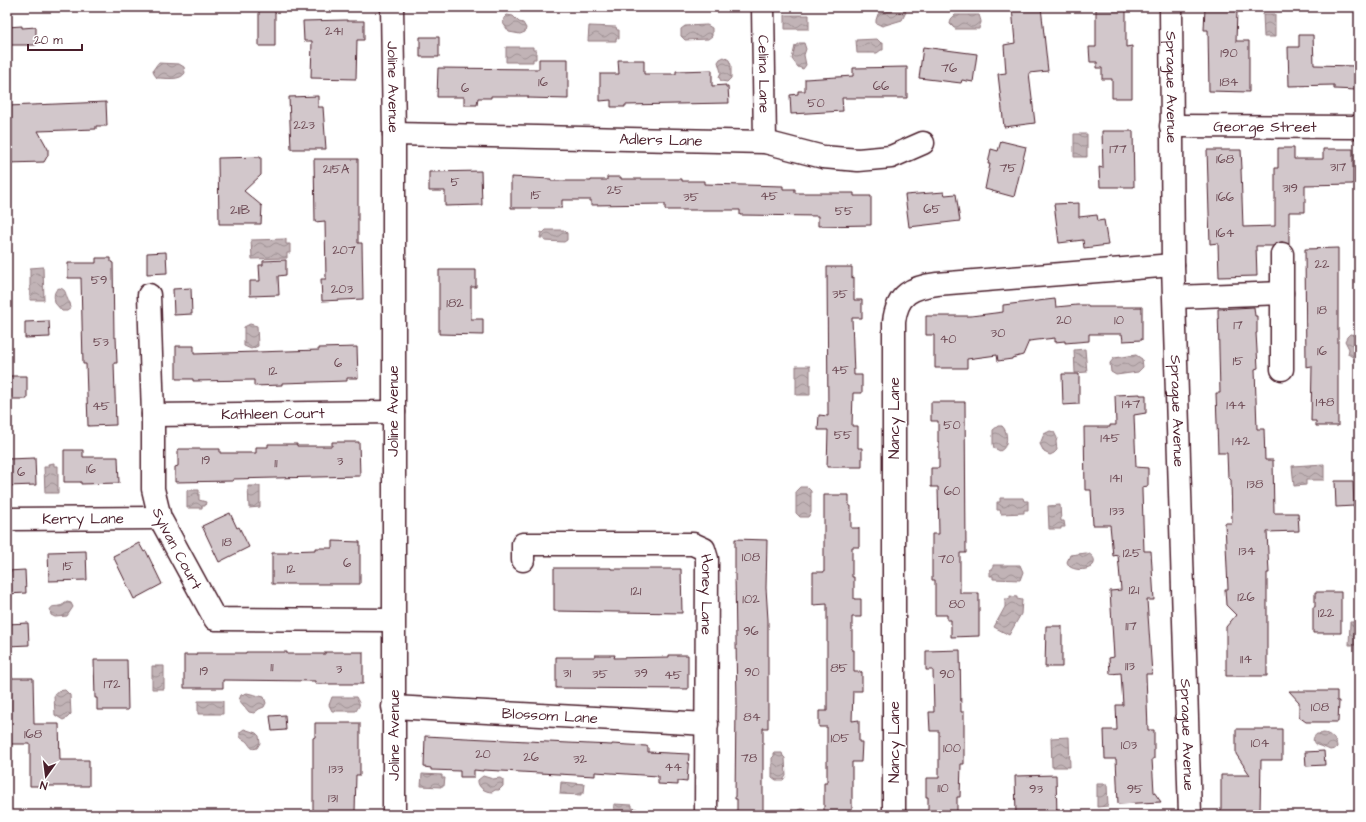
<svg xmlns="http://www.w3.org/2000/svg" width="1366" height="822" font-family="'Architects Daughter',sans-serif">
  <defs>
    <pattern id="water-waves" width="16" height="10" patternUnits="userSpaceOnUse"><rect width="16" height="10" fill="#c1b3b6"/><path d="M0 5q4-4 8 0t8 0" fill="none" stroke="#9f9194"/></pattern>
  </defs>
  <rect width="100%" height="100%" fill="#fff"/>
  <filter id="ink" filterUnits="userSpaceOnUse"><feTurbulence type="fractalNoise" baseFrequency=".025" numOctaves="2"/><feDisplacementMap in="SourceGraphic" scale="8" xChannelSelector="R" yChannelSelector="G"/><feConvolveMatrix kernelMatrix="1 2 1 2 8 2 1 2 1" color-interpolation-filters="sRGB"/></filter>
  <g filter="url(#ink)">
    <!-- water -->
    <path fill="url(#water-waves)" stroke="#91787e" d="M897,7H902L906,12L902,20L882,26L876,23V20L878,14L893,10Z
      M1263,14H1275V37H1264Z
      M507,15L513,16L519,22L523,23L526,28L525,32L520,34L509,32L503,23L504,18Z
      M785,15H809V29H785Z
      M955,15H979C983,26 980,21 979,29H955L950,24L951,19Z
      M707,25L712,28V36L708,39L685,40L681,36V29L685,26Z
      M589,26L616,27L617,30H619V39L616,38V41H588Z
      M877,39L881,43H883V50H881L877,53H857L856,40Z
      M799,43H804L806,49L804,55L806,65L803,69L798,67L792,59L795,46Z
      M506,47H533V50H536V59H533V62H506Z
      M724,57L729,60L731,65V78L727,82L721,81L719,77L721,72L718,62L720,59Z
      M158,63L179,64L184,67L185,73C180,81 167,78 157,78L154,74L153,70Z
      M1074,134H1087V157H1074Z
      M546,230H564L567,233V240L564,242L545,241L543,238H540L541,232L543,233Z
      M286,239V244H290V253H287V258L252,259L251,240Z
      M43,267L44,300H30V268Z
      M59,288C68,289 64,296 70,303L71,308L67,311H62L55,303C54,297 53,291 59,288Z
      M250,324L257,326L258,346L251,349L244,346V327Z
      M1350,334L1356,335L1359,339V355L1354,358L1348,354L1349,349L1345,341L1347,337Z
      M1085,349L1087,372L1075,373L1074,350Z
      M1136,355L1142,359L1143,367L1138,372L1116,375L1111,372L1110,363L1114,358Z
      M796,366H810V395H796Z
      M998,426H1002C1009,432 1008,448 1000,451L994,448L993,444V430Z
      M1050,431L1054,432L1057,438L1056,442L1057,450L1054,453L1050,455L1044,452L1040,444L1044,434Z
      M54,463V466H58V493H45L44,467H48V464Z
      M1324,464V480H1306V485L1294,486L1292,466Z
      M248,486H260V507L249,508Z
      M800,487H807L811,491V513L808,517H800L796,513V491Z
      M187,490H199V500L206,502L205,506H202V508H187Z
      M1000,498H1023L1024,501H1028V510H1024V513L1001,514L1000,510H997V502H1000Z
      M1060,505L1061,521H1064L1065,527H1061V529H1049L1048,506Z
      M1086,553C1093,554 1098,562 1091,567C1085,571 1073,570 1069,566L1067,562L1070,555Z
      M993,565H1020L1023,572L1020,580L993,579V576H990V569H993Z
      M1010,596L1017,597V599L1022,600L1021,614L1009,635L994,627L1005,607V599H1010Z
      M67,602L71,603L73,607L67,616L55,617L51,615L50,610C52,605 55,607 59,606C62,606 65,603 67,602Z
      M1350,622H1359V645H1349Z
      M152,666H164V689H152Z
      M65,690L70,695L71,714L67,718L63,720L55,715L54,696L58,691Z
      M247,693L264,697L266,703L264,707L259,709L254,713L249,712L239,700L241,695Z
      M332,697H356C360,705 361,703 356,711H332L329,705Z
      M198,701H223V714H198Z
      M244,729L256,733L259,736L260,743L257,748C251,750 251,747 247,742C243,738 239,740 240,732Z
      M1323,733C1330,733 1337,740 1337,747L1335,749L1330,750C1324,747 1322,747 1317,745C1312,743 1312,737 1317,734C1318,734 1322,734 1323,733Z
      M1069,737L1070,767H1052L1051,738Z
      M774,753H782L783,756L785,758L786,776L783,780H776L772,777V758L774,756Z
      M422,774L442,775V778H445L444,786H441V787L421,786Z
      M483,776L493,779L500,778L503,780V786L499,790H495L492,792C485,792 477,787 478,780Z
      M561,782L585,784L584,793H581V795L560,794Z
      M1097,784H1107L1108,806L1097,807Z
      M614,804L632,805V808L637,809V815H613Z
      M800,809H807L810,812V815H797V811Z"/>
    <!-- building -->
    <path fill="#d2c7cb" stroke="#4a1f2b" d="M259,7H275V46H259Z
      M1012,7H1041L1048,71L1029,73L1035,123L1004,127L998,74L1006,73L1004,45L1015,43Z
      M1096,7H1126V47L1132,46V98H1112V79H1102V68H1097V62H1090L1089,47H1096Z
      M1205,7H1235V10L1237,11L1236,41H1249V92L1209,91L1208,30H1204Z
      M347,20V21H364V40H357L356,79L311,78L312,41H304L303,21Z
      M22,26V28L36,27V45H7V27Z
      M1299,35H1313L1314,65L1357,66L1356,90L1334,89V85L1289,86L1288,47H1299Z
      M420,37H439V57H420Z
      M923,47L977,54L973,82L962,80L961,83L919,78Z
      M539,59H568V99L528,98V96H491V98H478L477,105H464V97H437L438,68L539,69Z
      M618,60H644V74H676V71L712,70V86L726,85V87H728L729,103L625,105V107H611V100L600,101V74H619Z
      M907,67V98H842L843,111L791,114L790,95L798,94V91H805V79L853,76V68Z
      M318,96V107H323L326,149H291L289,97Z
      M106,102L107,126H96V129L38,131L48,149V155L44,162L7,163V106Z
      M1102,131H1133L1134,187H1100L1099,167L1103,168Z
      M1001,141L1026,147L1014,197L985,189L990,164H988L991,149L998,151Z
      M1278,148H1294V159H1323V149H1353V184L1305,185V212H1289V244L1282,242L1276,243L1273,246H1256L1257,276L1219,277L1218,243L1210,244L1207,150H1241L1242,169H1241L1243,227L1275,226V168H1278Z
      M261,157V175L244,191L262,206L261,224H219L218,158Z
      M314,159H358V243H362L363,299L322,301L321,279H326L325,221L315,222Z
      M481,171L482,205L445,206V191H429V172Z
      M511,177L551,179V181H591V180H607V177H621V179H682V181H704V184L783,186V189H795V193H854V196H871V225L818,226V216L740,215V210H665V204L591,205V200H562V208H511Z
      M944,192L945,195L956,194L960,221L909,227L905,195Z
      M1079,203V217L1097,215L1098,221L1104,220L1108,245L1084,248L1083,240L1059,243L1054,204Z
      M1338,248V426H1316V421H1311L1312,366L1306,367L1305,249Z
      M166,252L167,273L147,274V253Z
      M96,258H111V262L113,263L114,337H116L117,363H114L116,425L88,426L86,364H83L81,278H68V263H96Z
      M286,260V275L278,276L279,295L250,296V281H260L259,265H263V261Z
      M827,267H852V278L854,277V300H862V318H852L854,375H862V393H853L852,426H858V448H862V467H827L828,430H818L819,415L828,416Z
      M439,270H476V287H471V319H483V335L439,334Z
      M191,288L192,314L174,315L173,289Z
      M1055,299L1056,307L1077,305H1088V307H1142V340L1123,341L1122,334H1089V341L1065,343V341L1055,342V338L1029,341L1023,355L1012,358V359L998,361L997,355L967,359V368H935V356L934,357V335H926V316H971L1003,312V305Z
      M1254,307L1255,316H1257V333H1256L1258,368L1255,369L1257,429H1264L1265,460H1273L1274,513H1298L1299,531L1267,532L1269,573H1267V676H1226V627L1236,615L1226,605L1225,589H1228L1225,523H1232L1231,480L1229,478H1228L1227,453H1218L1216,393H1220L1218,309Z
      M49,321L50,337L25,338V322Z
      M176,346H194V354L319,350V348L357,347L358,378H347V381L282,383V385L254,386V380L193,381V379H176Z
      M1062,374H1079V404L1063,405Z
      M7,376H27V399H7Z
      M1140,394V395H1146V413L1134,415L1136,467L1148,468V486L1142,487V491L1144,551H1151L1154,600H1147L1152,674H1146L1148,730H1154V759H1152L1154,792L1161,802L1118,804L1116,759H1105L1104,730H1117L1116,705H1123L1121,673L1110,674L1109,658L1114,657L1110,591L1121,590L1118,555L1113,556L1110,525H1093L1091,490H1085L1084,427H1110V425H1116L1115,395Z
      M931,402H965L966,553H960V593H979V636L951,637V620H947V615H935V580H932V534H939L938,487H931V468H939V442H938V421H931Z
      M332,442H359L360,476L233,479V481L175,482V467L178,466V449H220V453H256V447H268V444H297V446H332Z
      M64,450H83V457H118L119,483L81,484V482H64Z
      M35,458L36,485L7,486V459Z
      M1335,481H1353L1354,506L1336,507Z
      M824,495H849V506H851V528H859V547H852V577H854V599H861V617H852V650H854V672H862V691H853L852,721L859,720V742H862L861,762H852V815H824V783H827V727H819V711H827V604L813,605V572H824Z
      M230,513L237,528L239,527L249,547L219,562L202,526Z
      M735,539L767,540L766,588L768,620V728H763V815H737V799H735L736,707H737L735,575Z
      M333,541L360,542V584H272V553H288V551L315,550V548H333Z
      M139,543L144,552L146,551L162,584L134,599L113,556Z
      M86,551L87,580L49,581L48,552Z
      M554,568H611V569H681L682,613L554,611Z
      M25,570L26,593L7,594V571Z
      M1315,592H1341V633H1313V607H1315Z
      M28,623L29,645L7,646V624Z
      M1046,626H1062V667H1045Z
      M960,650L961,712H964V764H961L960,797H957V815H928V797H926V778H939V731H930L929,712H934L933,670H926V651Z
      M246,652H287V654H325V652H363V684H315V681L223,680V688H184V655H196V653H246Z
      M595,655H615L614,658L669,657V655H688V689L556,688V657H595Z
      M94,660H127L128,710H97V698H95Z
      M7,678H33L34,724H59L60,760H89V786H30V744H7Z
      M1289,691H1337V701H1339L1338,722H1306L1299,717V702Z
      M285,715L286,730L272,731L270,716Z
      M315,723H360V775H356L355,812H313V738L315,737Z
      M1236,729H1282V760H1261L1260,812H1221V775H1250L1236,754Z
      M425,736L589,744L612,745V744L646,746L648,747V752L689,754L687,782L678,781V785L658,784V776L595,772V776L483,770V771L474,770V777H460V771L431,770V768L424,767Z
      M1324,751L1325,765L1306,766L1305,752Z
      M1056,775L1057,815H1016L1015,776Z"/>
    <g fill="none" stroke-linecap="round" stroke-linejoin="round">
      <defs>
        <g id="minor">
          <path id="s1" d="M392,7L394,134V815"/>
          <path id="s2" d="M763,7L765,142"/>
          <path id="s3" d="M1171,7L1173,265L1190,815"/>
          <path id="s4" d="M1171,126L1359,127"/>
          <path id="s5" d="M394,134L765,142L823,157L858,160L891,157L923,143"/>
          <path d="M1282,254V369"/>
          <path id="s6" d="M149,295L153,415V489L160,518L215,619L393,620"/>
          <path d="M1175,297L1282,293"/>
          <path id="s7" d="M153,415L394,412"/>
          <path id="s8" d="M7,519L160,518"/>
          <path id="s9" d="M523,560V544H693L704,549L707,559L706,815"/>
          <path id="s10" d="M393,707L707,724"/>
          <path d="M894,815V322C897,294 912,287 937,284L1173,265"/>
        </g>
      </defs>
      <!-- minor casing -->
      <use href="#minor" stroke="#4a1f2b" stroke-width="25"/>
      <!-- minor -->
      <use href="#minor" stroke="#fff" stroke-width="22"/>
    </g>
  </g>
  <g text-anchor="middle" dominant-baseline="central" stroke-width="3" stroke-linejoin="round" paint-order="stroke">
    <!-- number labels -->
    <g font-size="13" fill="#6c4953">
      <text x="334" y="31">241</text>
      <text x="1229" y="53">190</text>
      <text x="949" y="68">76</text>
      <text x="543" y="82">16</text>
      <text x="1229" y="82">184</text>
      <text x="881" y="86">66</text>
      <text x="465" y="88">6</text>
      <text x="816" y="103">50</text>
      <text x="304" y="125">223</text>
      <text x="1118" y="149">177</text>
      <text x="1225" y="159">168</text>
      <text x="1338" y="167">317</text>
      <text x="1008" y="168">75</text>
      <text x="336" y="169">215A</text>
      <text x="455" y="182">5</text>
      <text x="1290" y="188">319</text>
      <text x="615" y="190">25</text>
      <text x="536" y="195">15</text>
      <text x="769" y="196">45</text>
      <text x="691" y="197">35</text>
      <text x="1225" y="197">166</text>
      <text x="932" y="209">65</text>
      <text x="240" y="210">211B</text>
      <text x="844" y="211">55</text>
      <text x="1225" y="233">164</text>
      <text x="344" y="250">207</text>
      <text x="1322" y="264">22</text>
      <text x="99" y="280">59</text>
      <text x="342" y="289">203</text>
      <text x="840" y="294">35</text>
      <text x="455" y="303">182</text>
      <text x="1322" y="310">18</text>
      <text x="1064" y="320">20</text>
      <text x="1119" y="320">10</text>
      <text x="1238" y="325">17</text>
      <text x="998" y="333">30</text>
      <text x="948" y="339">40</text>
      <text x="101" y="342">53</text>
      <text x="1322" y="351">16</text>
      <text x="1238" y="361">15</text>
      <text x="338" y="363">6</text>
      <text x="840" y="370">45</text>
      <text x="273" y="371">12</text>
      <text x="1325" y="402">148</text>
      <text x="1131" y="404">147</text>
      <text x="1236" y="405">144</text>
      <text x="101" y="406">45</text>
      <text x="952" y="425">50</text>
      <text x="843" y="435">55</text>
      <text x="1110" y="438">145</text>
      <text x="1241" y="441">142</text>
      <text x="206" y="460">19</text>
      <text x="340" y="461">3</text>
      <text x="276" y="463">11</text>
      <text x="91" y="469">16</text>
      <text x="21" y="472">6</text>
      <text x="1116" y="478">141</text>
      <text x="1255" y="484">138</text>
      <text x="952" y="491">60</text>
      <text x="1117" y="511">133</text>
      <text x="227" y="542">18</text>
      <text x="1247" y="551">134</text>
      <text x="1132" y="553">125</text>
      <text x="751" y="557">108</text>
      <text x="946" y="559">70</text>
      <text x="347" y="563">6</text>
      <text x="68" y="566">15</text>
      <text x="291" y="569">12</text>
      <text x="1134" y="590">121</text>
      <text x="636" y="591">121</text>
      <text x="1246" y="597">126</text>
      <text x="751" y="599">102</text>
      <text x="957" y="604">80</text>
      <text x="1326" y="613">122</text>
      <text x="1131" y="626">117</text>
      <text x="751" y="631">96</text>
      <text x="1246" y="659">114</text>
      <text x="1130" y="666">113</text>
      <text x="272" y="667">11</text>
      <text x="839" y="668">85</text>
      <text x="339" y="669">3</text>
      <text x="204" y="671">19</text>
      <text x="752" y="672">90</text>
      <text x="567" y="673">31</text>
      <text x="641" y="673">39</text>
      <text x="600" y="674">35</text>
      <text x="947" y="674">90</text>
      <text x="673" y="675">45</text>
      <text x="112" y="684">172</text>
      <text x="1320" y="707">108</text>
      <text x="752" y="717">84</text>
      <text x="33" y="734">168</text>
      <text x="840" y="738">105</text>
      <text x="1260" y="743">104</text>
      <text x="1129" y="745">103</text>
      <text x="952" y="748">100</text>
      <text x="483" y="754">20</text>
      <text x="531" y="757">26</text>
      <text x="749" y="758">78</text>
      <text x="580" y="759">32</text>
      <text x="673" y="767">44</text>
      <text x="336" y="769">133</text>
      <text x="943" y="788">110</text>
      <text x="1036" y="789">93</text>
      <text x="1135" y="789">95</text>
      <text x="333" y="798">131</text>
    </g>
    <!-- street labels -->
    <g font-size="15" fill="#4a1f2b" stroke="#fff">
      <text stroke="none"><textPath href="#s2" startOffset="67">Celina Lane</textPath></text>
      <text stroke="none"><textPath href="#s1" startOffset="80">Joline Avenue</textPath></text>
      <text stroke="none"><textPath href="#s3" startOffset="80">Sprague Avenue</textPath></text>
      <text stroke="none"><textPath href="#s4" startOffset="94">George Street</textPath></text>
      <text stroke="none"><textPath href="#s5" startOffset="267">Adlers Lane</textPath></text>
      <text transform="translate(393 411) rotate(-90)">Joline Avenue</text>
      <text stroke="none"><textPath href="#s3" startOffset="404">Sprague Avenue</textPath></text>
      <text stroke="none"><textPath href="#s7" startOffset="120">Kathleen Court</textPath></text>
      <text transform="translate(894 418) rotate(-90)">Nancy Lane</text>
      <text stroke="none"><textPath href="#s8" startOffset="76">Kerry Lane</textPath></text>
      <text stroke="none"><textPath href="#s6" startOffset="259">Sylvan Court</textPath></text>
      <text stroke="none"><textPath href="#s9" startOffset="244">Honey Lane</textPath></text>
      <text stroke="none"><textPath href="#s10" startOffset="157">Blossom Lane</textPath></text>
      <text transform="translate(394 735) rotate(-90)">Joline Avenue</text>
      <text stroke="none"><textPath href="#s3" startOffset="728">Sprague Avenue</textPath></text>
      <text transform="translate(894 742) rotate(-90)">Nancy Lane</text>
    </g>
  </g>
  <!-- margin -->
  <rect width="1366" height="822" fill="none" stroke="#fff" stroke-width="24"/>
  <rect x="12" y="12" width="1342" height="798" fill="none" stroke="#4a1f2b" stroke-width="1.5" filter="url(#ink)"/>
  <!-- north arrow -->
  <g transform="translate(46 776) rotate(194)" stroke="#ffffff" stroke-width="3" paint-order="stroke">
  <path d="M0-3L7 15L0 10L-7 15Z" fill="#4a1f2b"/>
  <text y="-6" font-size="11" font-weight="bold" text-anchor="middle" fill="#4a1f2b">N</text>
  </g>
  <!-- scale -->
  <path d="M28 44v6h54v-6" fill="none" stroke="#4a1f2b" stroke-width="2"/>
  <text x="34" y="44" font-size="12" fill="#4a1f2b" stroke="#ffffff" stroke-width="3" paint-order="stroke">20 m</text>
</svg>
